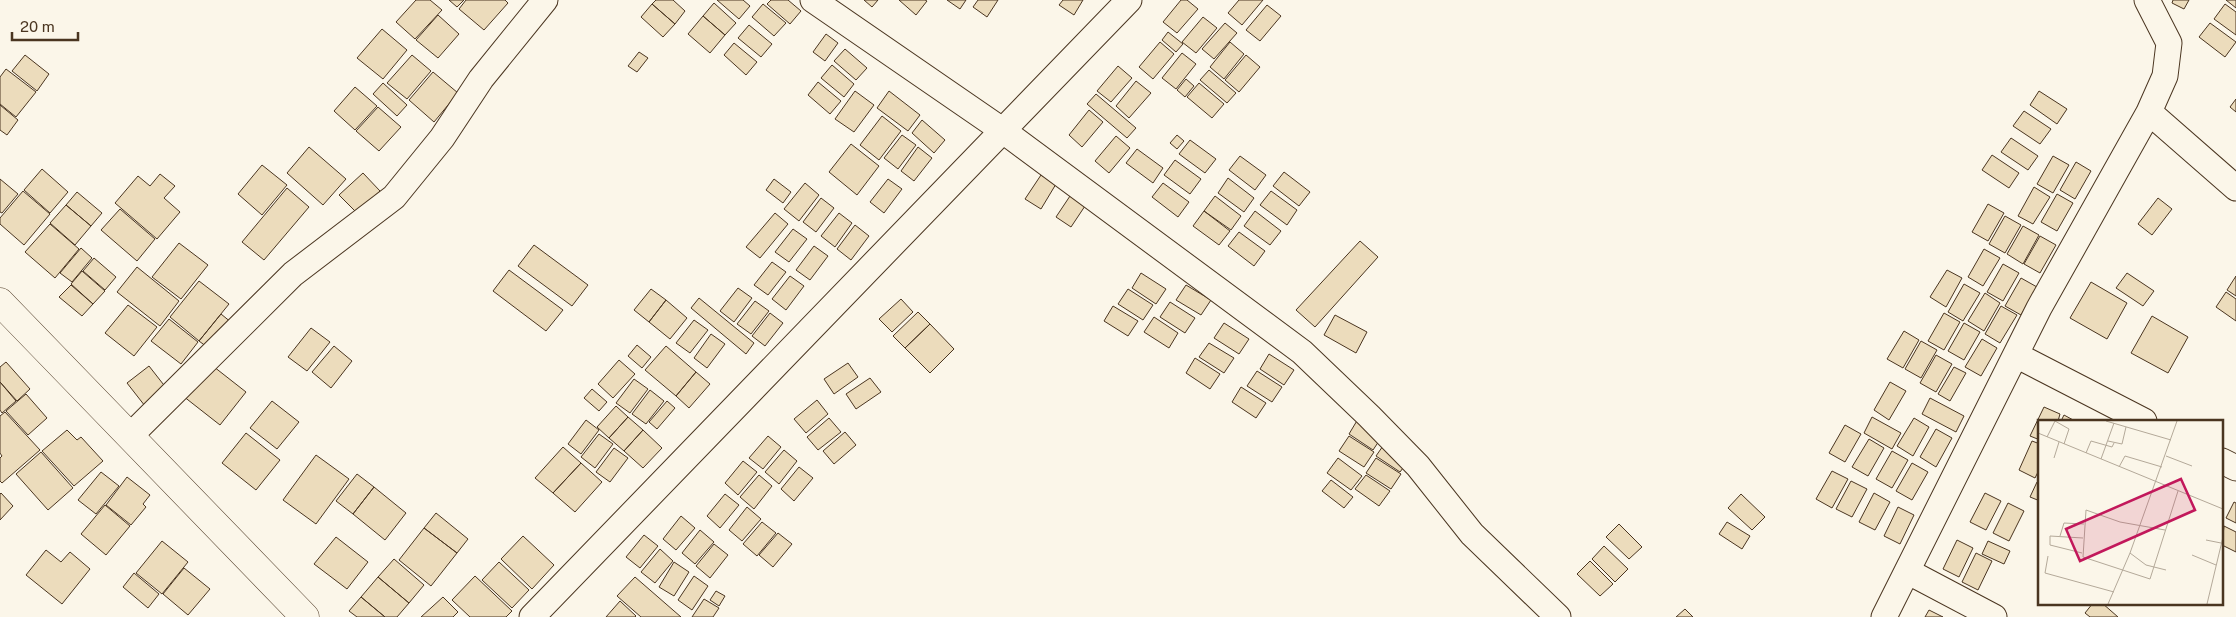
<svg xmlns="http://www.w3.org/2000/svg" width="2236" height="617" font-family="'Public Sans',sans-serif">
  <rect width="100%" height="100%" fill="#fbf6e9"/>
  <!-- building -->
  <path fill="#ecdcbc" stroke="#4a3520" d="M416,0H430L442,10L415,39L396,22Z
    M449,0H464L457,7Z
    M466,0H505L508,3L484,30L459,9Z
    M656,0H673L685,11L675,24L652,4Z
    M717,0H743L750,6L739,19Z
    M771,0H788L801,11L790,24L767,4Z
    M864,0H878L872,7Z
    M899,0H925L927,1L916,15Z
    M947,0H966L960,9Z
    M978,0H998L987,17L973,7Z
    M1063,0H1083L1074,15L1059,5Z
    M1181,0H1187L1198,9L1177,33L1163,22Z
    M1239,0H1263L1242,25L1228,13Z
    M2173,0H2189L2184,9L2172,3Z
    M2226,0H2236V8Z
    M714,3L736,23L725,35L703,16Z
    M652,4L675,24L663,37L641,17Z
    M763,4L786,23L774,36L752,17Z
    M2225,4L2236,12V35L2214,19Z
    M1267,5L1281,16L1260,41L1246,30Z
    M438,15L459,34L438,58L416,40Z
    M703,16L725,35L710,53L688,34Z
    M1203,17L1217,28L1196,53L1182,42Z
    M1225,23L1237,33L1214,59L1202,49Z
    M2210,23L2236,42L2225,57L2199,37Z
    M749,25L772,44L761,57L738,38Z
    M382,29L407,50L383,79L357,58Z
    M1168,32L1183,44L1176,52L1162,40Z
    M826,34L838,43L825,61L813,52Z
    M1160,42L1174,54L1153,79L1139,67Z
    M1230,42L1244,54L1224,79L1210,67Z
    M734,43L757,62L746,75L724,55Z
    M845,49L867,68L856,80L834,61Z
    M639,52L648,58L637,72L628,66Z
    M1182,53L1196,64L1176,89L1162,78Z
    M25,55L49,74L37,91L12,71Z
    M412,55L431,71L407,99L387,83Z
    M1246,55L1260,67L1239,92L1225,80Z
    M832,65L854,84L844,97L821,78Z
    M1118,66L1132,78L1111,102L1097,91Z
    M6,69L36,92L16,117L0,104V77Z
    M1209,70L1236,93L1227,103L1200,80Z
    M433,72L458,93L434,122L409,100Z
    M1186,79L1194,86L1185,97L1177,90Z
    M1136,81L1151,93L1129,118L1116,106Z
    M818,82L841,101L830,114L808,95Z
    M383,83L407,105L397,116L373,94Z
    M1199,83L1224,104L1212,118L1187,97Z
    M355,87L377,106L355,130L334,111Z
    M855,91L874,105L854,132L835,119Z
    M889,91L920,115L908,131L877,108Z
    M2039,91L2067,109L2057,124L2030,105Z
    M1096,94L1136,128L1127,138L1087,104Z
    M2236,99V112L2230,107Z
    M0,105L18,120L7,135L0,130Z
    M378,107L401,127L379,151L356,131Z
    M1089,110L1103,122L1082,147L1069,135Z
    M2024,111L2051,129L2040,144L2013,126Z
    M882,116L901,131L879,160L860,145Z
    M922,120L945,140L934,153L912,133Z
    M902,135L916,145L898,169L884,158Z
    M1177,135L1184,141L1177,149L1170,143Z
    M1116,136L1130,148L1109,173L1095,161Z
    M2011,138L2038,156L2028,170L2001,152Z
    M1190,140L1216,159L1205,173L1179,154Z
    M851,144L879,166L857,195L829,172Z
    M309,147L346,179L323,205L287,173Z
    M918,147L932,158L914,181L901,171Z
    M1137,149L1163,168L1153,183L1126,163Z
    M1992,155L2019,173L2009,188L1982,170Z
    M1240,156L1266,175L1255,190L1229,170Z
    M2053,156L2069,165L2053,193L2037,184Z
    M1175,160L1201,179L1190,194L1164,175Z
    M2076,162L2091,171L2075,199L2060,190Z
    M262,165L287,185L262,215L238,194Z
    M42,169L68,192L50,213L24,190Z
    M1284,172L1310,192L1299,206L1273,186Z
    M363,173L380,191L357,213L339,195Z
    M160,174L175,186L164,198L180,212L157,239L115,203L138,176L150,186Z
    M1041,175L1056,184L1041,209L1025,199Z
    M1228,178L1254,198L1244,212L1218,193Z
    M0,179L18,194L2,213L0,212Z
    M774,179L791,192L783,203L766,190Z
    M888,179L902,189L884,213L870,202Z
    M805,183L819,195L799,221L784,209Z
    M1163,183L1189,202L1178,217L1152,197Z
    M2034,187L2050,197L2033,224L2018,216Z
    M287,188L309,207L264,260L242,242Z
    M23,191L50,214L24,245L0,224V218Z
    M1271,191L1297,210L1287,225L1260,205Z
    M77,192L102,213L91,226L66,205Z
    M1072,193L1087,203L1071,227L1056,217Z
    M2057,194L2073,203L2057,231L2041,222Z
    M1215,196L1241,216L1231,230L1204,211Z
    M821,198L834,208L816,232L803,222Z
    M2158,198L2172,209L2152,235L2138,224Z
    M1988,204L2004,213L1988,241L1972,232Z
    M66,205L91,226L75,245L50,223Z
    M120,209L155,239L137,261L101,230Z
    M1204,211L1230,231L1219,245L1193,226Z
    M1255,211L1281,231L1270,245L1244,226Z
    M775,213L788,224L760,258L746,247Z
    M839,213L852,223L835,247L821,236Z
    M2005,216L2021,225L2005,253L1989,244Z
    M50,224L79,249L55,278L25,252Z
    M855,225L869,236L851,260L837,249Z
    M2023,226L2039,235L2023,264L2007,254Z
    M793,229L807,239L789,262L775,252Z
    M1239,232L1265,251L1254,266L1228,246Z
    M2040,236L2056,245L2040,273L2024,264Z
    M1360,241L1378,257L1315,327L1296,310Z
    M179,243L208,265L181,299L152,277Z
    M534,245L588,285L572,306L518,266Z
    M814,246L828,256L810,280L796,270Z
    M81,248L92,258L72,282L60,273Z
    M1984,249L2000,258L1983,286L1968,277Z
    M94,258L116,277L105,290L83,271Z
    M772,262L786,272L768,295L754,285Z
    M2003,264L2019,273L2003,301L1987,292Z
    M137,267L179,301L160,326L117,292Z
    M509,270L563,310L546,331L493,291Z
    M1947,270L1962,278L1946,307L1930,297Z
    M82,271L105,291L93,304L71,284Z
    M1141,273L1166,289L1156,304L1132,288Z
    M2127,273L2154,291L2143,306L2116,288Z
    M790,276L804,286L786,310L772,299Z
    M2236,276V296L2227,290Z
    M2021,278L2037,287L2021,315L2005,306Z
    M199,281L229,304L199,341L170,317Z
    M2091,282L2127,303L2107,339L2070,318Z
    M1964,284L1980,293L1963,321L1948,312Z
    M71,285L93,304L82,316L59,297Z
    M1186,285L1211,300L1201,315L1176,300Z
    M738,288L752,298L734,322L720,311Z
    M651,289L666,300L649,322L634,310Z
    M1128,289L1153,305L1143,320L1118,304Z
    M2226,292L2236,299V321L2216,307Z
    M1985,293L2000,303L1984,331L1968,321Z
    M699,298L754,343L746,354L691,308Z
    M901,299L913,312L892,332L879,319Z
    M666,300L687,318L670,339L649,322Z
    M755,301L769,311L751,334L737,324Z
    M1170,302L1195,318L1185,333L1160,317Z
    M128,305L157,327L134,356L105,333Z
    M1113,306L1138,321L1128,336L1104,321Z
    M2001,306L2017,315L2000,343L1985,334Z
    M918,312L930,324L905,348L893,336Z
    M770,313L783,323L765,346L752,336Z
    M1944,313L1960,322L1944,350L1928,341Z
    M221,314L232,323L211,350L199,341Z
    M1335,315L1367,332L1356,353L1324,335Z
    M2152,316L2188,337L2168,373L2131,353Z
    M1154,317L1178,333L1169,348L1144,332Z
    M169,319L198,342L181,364L151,341Z
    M694,320L708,330L690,353L676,343Z
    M1224,323L1249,339L1239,354L1214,338Z
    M1964,323L1980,332L1964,360L1948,351Z
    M930,324L954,349L930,373L905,348Z
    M311,328L330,342L307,371L288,357Z
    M1904,331L1919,340L1903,368L1887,359Z
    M711,334L725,344L707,368L694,358Z
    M1982,339L1997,348L1981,376L1965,367Z
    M1921,341L1937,350L1921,378L1905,369Z
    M1209,343L1234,358L1224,373L1199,357Z
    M637,345L651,357L642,368L628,356Z
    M334,346L352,361L331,388L312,372Z
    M666,346L696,372L676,396L645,370Z
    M1269,354L1294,370L1284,385L1260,369Z
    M1936,355L1952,364L1936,392L1920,383Z
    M1195,358L1220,374L1210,389L1186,373Z
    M619,360L635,374L613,398L598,384Z
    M6,362L30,389L17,401L0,382V367Z
    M209,363L246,392L220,425L183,396Z
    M848,363L858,377L834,394L824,379Z
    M149,366L167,389L145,406L127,383Z
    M1954,367L1966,373L1950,401L1938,394Z
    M1257,371L1282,387L1272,402L1247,386Z
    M696,372L710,384L689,408L676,396Z
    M870,378L881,392L856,409L846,394Z
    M634,379L648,389L630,413L616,403Z
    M0,382L16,401L2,413L0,410Z
    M1890,382L1906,391L1889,420L1874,410Z
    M1241,387L1266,403L1256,418L1232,402Z
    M592,389L607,402L599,411L584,398Z
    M650,390L664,401L646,424L632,414Z
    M26,394L47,418L28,435L6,411Z
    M1930,398L1964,416L1956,432L1922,414Z
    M817,400L828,414L806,433L794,419Z
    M272,401L299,422L277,449L250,428Z
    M667,401L675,408L657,429L649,422Z
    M616,406L628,417L609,438L597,427Z
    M2044,407L2060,414L2058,421H2040V440L2030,436Z
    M5,412L40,450L2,483L0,481V458L2,456L0,453V416Z
    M2064,415L2075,421H2061Z
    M628,417L643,430L624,451L609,438Z
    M1872,417L1901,433L1892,449L1864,433Z
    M829,418L841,432L818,450L807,437Z
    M1914,418L1929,427L1913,456L1897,446Z
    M1358,419L1383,435L1373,450L1349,434Z
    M586,420L599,430L581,454L568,444Z
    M1845,425L1861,434L1845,462L1829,453Z
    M1936,429L1952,438L1936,467L1920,457Z
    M67,430L77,440L81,437L103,461L74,486L42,451Z
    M643,430L662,448L643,468L624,451Z
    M845,432L856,445L834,464L823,451Z
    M246,433L280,460L256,490L222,463Z
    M599,434L613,444L595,468L581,457Z
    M768,436L781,447L763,469L749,458Z
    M1349,436L1374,452L1364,467L1339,451Z
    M1869,439L1884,448L1868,476L1852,467Z
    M2032,441L2040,444V468L2035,478L2019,470Z
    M1385,443L1409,460L1400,472L1376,456Z
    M563,447L581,463L553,493L535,478Z
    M614,448L628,458L610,482L596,472Z
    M784,450L797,461L779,484L765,472Z
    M1892,451L1908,460L1892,488L1876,479Z
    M41,452L73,488L48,510L16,474Z
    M316,455L349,479L316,524L283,500Z
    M1338,458L1362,476L1351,490L1327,473Z
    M1376,458L1401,474L1391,489L1366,473Z
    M743,461L757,472L738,495L725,483Z
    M581,463L602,482L575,512L553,493Z
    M1912,463L1928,472L1912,500L1896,491Z
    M799,467L813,478L794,501L781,489Z
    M1832,471L1848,479L1832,508L1816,499Z
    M101,472L119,486L96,514L78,500Z
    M357,474L374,487L353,514L336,501Z
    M759,475L772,486L754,509L740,497Z
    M1366,475L1390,491L1379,506L1355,489Z
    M127,477L150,495L143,504L146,507L131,525L106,505Z
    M1331,480L1353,497L1344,508L1322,491Z
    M1851,481L1867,489L1852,517L1836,509Z
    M2037,482L2040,483V501L2030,497Z
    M374,487L406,513L385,540L353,514Z
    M1,493L13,506L0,520V494Z
    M1874,493L1890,502L1875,530L1859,522Z
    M1985,493L2001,501L1986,530L1970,522Z
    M725,494L739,505L720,528L707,516Z
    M1741,494L1765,517L1752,530L1728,508Z
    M2234,502L2236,503V523L2226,518Z
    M2008,503L2024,511L2009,541L1993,533Z
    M105,505L130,526L106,555L81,534Z
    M747,507L761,519L742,541L729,530Z
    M1898,507L1914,515L1900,544L1884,536Z
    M436,513L468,539L457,553L424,528Z
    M681,516L695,528L676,550L663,539Z
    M762,522L776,533L757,556L743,544Z
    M1727,522L1750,536L1742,549L1719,534Z
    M1619,524L1642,547L1629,559L1606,537Z
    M2224,526L2236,532V552L2222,545Z
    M424,528L457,553L431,586L399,560Z
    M700,530L714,542L695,564L682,553Z
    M778,533L792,544L773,567L759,555Z
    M644,535L658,546L640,568L626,557Z
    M523,536L554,565L532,589L501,559Z
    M336,537L368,562L347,589L314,564Z
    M1957,540L1973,548L1959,577L1943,569Z
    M162,541L188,562L162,594L136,573Z
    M1988,541L2010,551L2004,564L1982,554Z
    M714,544L728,555L710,578L696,566Z
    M1604,546L1628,569L1615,582L1592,559Z
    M660,549L673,561L655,583L641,572Z
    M46,550L61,562L70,552L90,569L62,604L26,575Z
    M1976,553L1992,561L1978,590L1962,582Z
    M394,559L424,585L409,603L378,577Z
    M1590,561L1613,584L1600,596L1577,574Z
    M499,562L529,590L512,608L482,580Z
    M674,562L689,572L674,596L659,587Z
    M184,568L210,589L188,615L163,594Z
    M134,573L159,594L148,608L123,587Z
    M475,576L512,611L506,617H470L452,600Z
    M694,576L708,586L692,610L678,600Z
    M378,577L409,603L397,617H385L361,597Z
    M635,577L681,617H641L617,596Z
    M716,591L725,596L719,606L710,600Z
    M361,597L385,617H357L349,611Z
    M443,597L458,612L453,617H421Z
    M704,599L719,608L713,617H692Z
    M620,601L636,616L635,617H606Z
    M2093,603H2102L2118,617H2090L2085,613Z
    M1685,609L1693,617H1676Z
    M1929,610L1943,617H1925Z"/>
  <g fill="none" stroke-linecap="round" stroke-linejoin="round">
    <defs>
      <path id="minor" d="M813,0L1002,130L1302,352L1369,416L1418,466L1472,534L1558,617
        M2149,112L2236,188
        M2016,355L2144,421
        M131,435L293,274L394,197L442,138L481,79L545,0
        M2222,461L2236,468
        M1907,571L1994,617
        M532,617L1129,0
        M1884,617L2039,308L2149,112L2165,76L2169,43L2147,0"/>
      <path id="major" d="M0,302L305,617"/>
    </defs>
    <!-- minor casing -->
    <use href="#minor" stroke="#4a3520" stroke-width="27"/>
    <!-- major casing -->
    <use href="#major" stroke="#4a3520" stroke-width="29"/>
    <!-- minor -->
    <use href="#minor" stroke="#fbf6e9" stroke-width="25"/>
    <!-- major -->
    <use href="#major" stroke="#fbf6e9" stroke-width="28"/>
  </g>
  <!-- overview -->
  <g transform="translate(2038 420)">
    <rect width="185" height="185" fill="#fbf6e9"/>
    <path fill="none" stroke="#b4a999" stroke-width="1" d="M17,1L31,9L26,24M68,1L133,20M0,13L185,89M9,17L17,1M70,21L84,24L88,7M48,33L53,21L74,27L76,23M128,36L154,46M16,38L21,22M63,39L76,3M81,47L87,36L124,47M127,110L82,102L48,90L45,137L112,159L140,71M22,116L26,103L46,104M168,120L183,123M44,133L12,125V116L45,118M92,133L108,145L128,150M154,135L178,145M10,136L7,153L76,172M70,184L92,133L139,1M169,184L185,117"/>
    <path fill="#c2185b" fill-opacity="0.15" stroke="#c2185b" stroke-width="2.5" d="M143,59L157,90L42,141L28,109Z"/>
    <rect width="185" height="185" fill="none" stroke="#4a3520" stroke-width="2.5"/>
  </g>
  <!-- scale -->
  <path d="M12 32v8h66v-8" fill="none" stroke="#4a3520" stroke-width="2.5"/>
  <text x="20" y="32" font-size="15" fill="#4a3520" stroke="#fbf6e9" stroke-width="4" paint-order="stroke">20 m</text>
</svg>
